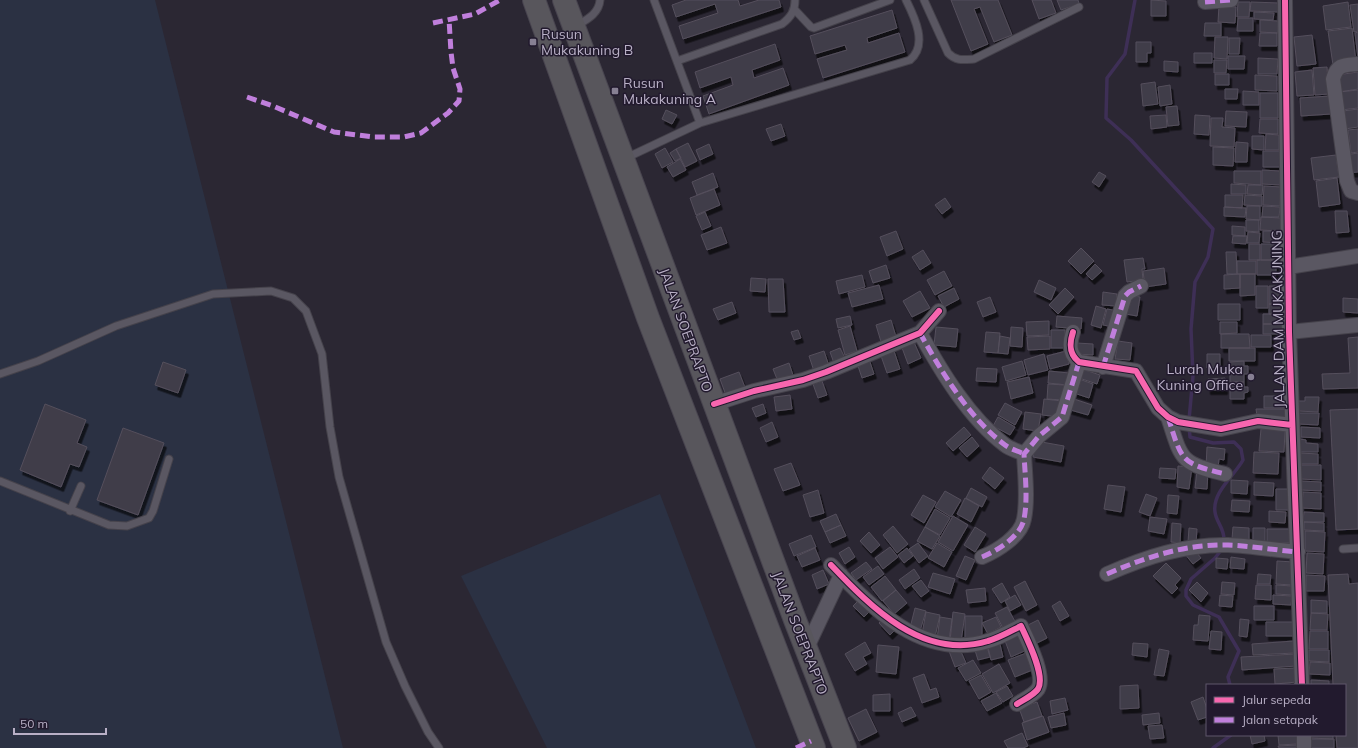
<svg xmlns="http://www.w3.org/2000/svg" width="1358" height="748" font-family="Mulish,sans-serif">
  <defs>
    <filter id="shadow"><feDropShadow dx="2.5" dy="4.5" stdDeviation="0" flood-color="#0009"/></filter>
  </defs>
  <rect width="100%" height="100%" fill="#2b2733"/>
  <!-- green -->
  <path fill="#2b3143" d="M0,0H155L343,748H0Z
    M660,494L756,748H547L461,576Z"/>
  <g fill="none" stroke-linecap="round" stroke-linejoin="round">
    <!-- stream -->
    <path stroke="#3e2f56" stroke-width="3.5" d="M1135,0L1125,54L1107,78L1106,118L1131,140L1213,229L1208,257L1195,282L1191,329L1193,376L1189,420
      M1189,426L1190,437L1213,443L1234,442L1241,449L1243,460C1235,475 1212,492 1215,512C1216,522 1225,529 1224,541
      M1222,549L1215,558L1191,579L1186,590V596L1193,605L1219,617L1239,651L1228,677L1230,685
      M1213,748L1231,735"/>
  </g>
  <!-- building -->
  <path fill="#413c49" stroke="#544f5c" filter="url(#shadow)" d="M686,0H738L740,6L759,0H779L781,7L683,39L679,26L718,13L715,4L676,17L672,5Z
    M951,0H998L1012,35L994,42L980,7L974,9L988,44L971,51Z
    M1032,0H1051L1056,13L1039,19Z
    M1057,0H1078L1079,4L1061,10Z
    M1151,0L1166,1V16H1151Z
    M1238,2H1250L1249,17H1237Z
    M1251,2L1279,3L1278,12L1250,11Z
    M1348,2L1351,27L1326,30L1323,6Z
    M1358,4V31L1354,32L1350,5Z
    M1219,6L1236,7L1235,23L1218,22Z
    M892,10L897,28L867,38L868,43L899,33L905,52L823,78L817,59L847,50L845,45L815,54L810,36Z
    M1254,12L1274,13L1273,20L1254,19Z
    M1238,18H1253V31H1237Z
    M1260,20L1278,21V33L1260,32Z
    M1205,23H1221V36H1204Z
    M1352,28L1356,62L1333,65L1328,31Z
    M1358,32V58L1355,33Z
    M1260,33H1277V46H1259Z
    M1312,35L1316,64L1297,66L1294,37Z
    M1215,37H1228L1227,59L1214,58Z
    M1229,38H1240L1239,54H1229Z
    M1136,42H1151V53H1147V62H1136Z
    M775,44L780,60L752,70L754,78L783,68L789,85L709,114L703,96L733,85L731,77L700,88L695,72Z
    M1194,53H1212V63H1194Z
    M1228,56H1245L1244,69H1228Z
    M1258,58L1278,59L1277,74H1258Z
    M1214,60H1227L1226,73H1214Z
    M1164,61L1178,62V72L1164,71Z
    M1327,67L1329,94L1315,95L1313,68Z
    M1312,70L1314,95L1297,96L1295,72Z
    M1358,72V89L1339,92L1337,75Z
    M1215,74H1229V85H1215Z
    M1255,75L1277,76V91L1255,90Z
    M1155,82L1158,104L1143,106L1141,84Z
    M1170,85L1172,104L1160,106L1158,87Z
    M1225,89H1238L1237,99H1225Z
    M1358,90V108L1341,110L1339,92Z
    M1243,91L1259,92V105H1243Z
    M1260,93H1278V118H1260Z
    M1330,96L1331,114L1301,116L1300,98Z
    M1177,106L1179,125L1168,126L1166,107Z
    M1358,109V127L1345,129L1343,111Z
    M666,110L677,115L672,124L662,119Z
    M1226,111L1247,112L1246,127L1225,126Z
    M1166,115L1167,127L1151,129L1150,116Z
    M1195,115L1210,116L1209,135L1194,134Z
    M1211,118H1223L1222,127L1235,128L1234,147L1210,146Z
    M1260,119H1278V134L1259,133Z
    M781,124L785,136L771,141L766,129Z
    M1358,129V152L1351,153L1348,130Z
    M1266,134L1279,135V150H1265Z
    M1252,136H1264V150L1252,149Z
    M1236,142L1248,143L1247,162H1235Z
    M688,143L697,161L685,167L676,149Z
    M709,144L713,154L700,160L696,150Z
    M1213,147L1234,148L1233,166L1213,165Z
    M665,148L673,162L662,168L655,154Z
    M676,149L681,158L675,161L670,153Z
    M1263,151H1280V167H1263Z
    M1358,153V172L1347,173L1345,155Z
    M1336,155L1339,177L1314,180L1311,158Z
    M680,159L686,170L673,177L667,167Z
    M1262,170L1280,171V185L1262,184Z
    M1234,171H1261V185L1234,183Z
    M1099,172L1106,176L1099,187L1092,182Z
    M713,173L718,187L697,195L692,182Z
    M1337,178L1340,204L1319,207L1316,181Z
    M1231,184L1246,185V194H1231Z
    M1248,185H1263L1262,195L1247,194Z
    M1264,186L1281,187L1280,206L1263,205Z
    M714,189L720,205L696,215L690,198Z
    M1225,195H1243L1242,208L1225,207Z
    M1245,195L1262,196V206L1244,205Z
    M945,198L951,207L942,214L935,205Z
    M1247,206H1260V220L1246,219Z
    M1263,206L1280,207L1279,217H1262Z
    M1224,207L1246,208L1245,217L1224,216Z
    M1335,211H1347L1349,232L1336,233Z
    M705,212L711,226L702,230L696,216Z
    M1261,217L1281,218V231L1260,230Z
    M1246,220H1259V232L1246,231Z
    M1232,226L1245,227V236L1232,235Z
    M721,227L727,243L707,250L701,235Z
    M896,231L903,249L887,256L880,237Z
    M1263,231H1281L1280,243L1263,242Z
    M1248,232L1260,233L1259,243H1247Z
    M1233,236H1247L1246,244L1232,243Z
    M1249,244H1260V260H1249Z
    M1261,244H1281V260H1261Z
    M1081,248L1094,261L1081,274L1068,261Z
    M923,250L931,263L920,270L912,257Z
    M1226,252H1236L1237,274H1227Z
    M1143,258L1145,269H1142L1143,280L1127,282L1124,260Z
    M1257,260H1276V275H1257Z
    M1237,261H1256V274H1237Z
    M1095,264L1102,271L1092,280L1086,274Z
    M886,265L890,278L873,283L869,271Z
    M1164,268L1166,284L1145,287L1143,271Z
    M944,271L952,286L935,295L927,280Z
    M1240,274H1255V295L1240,296Z
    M1240,274V288L1224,289V275Z
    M862,275L865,287L839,294L836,281Z
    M751,278L766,279L765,292L750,291Z
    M768,279H783L785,312H769Z
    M1039,280L1056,288L1051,300L1034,292Z
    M879,285L883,299L852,307L848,293Z
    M1256,286H1268V308H1256Z
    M1269,286H1283V304H1269Z
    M954,288L959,299L944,307L938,296Z
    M1065,288L1074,297L1058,314L1049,305Z
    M920,291L930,308L912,317L903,301Z
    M1103,292L1117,294L1116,306L1102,305Z
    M1129,295L1140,297L1137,316L1126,314Z
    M990,297L996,312L983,317L977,302Z
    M1343,298L1358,299V313L1343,312Z
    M732,302L736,313L718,320L713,309Z
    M1218,304H1240V320H1218Z
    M1269,304H1284V314H1269Z
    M1096,306L1106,309L1101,328L1091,325Z
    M1107,309L1118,311L1114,327L1103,325Z
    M1263,314H1284V324H1263Z
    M850,316L852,325L838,328L836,319Z
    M1057,316L1082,318L1081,329L1056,327Z
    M891,320L897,340L882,345L876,325Z
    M1049,321V335L1027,336L1026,322Z
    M1220,322H1237V333L1220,334Z
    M1263,324H1284V334H1263Z
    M850,326L857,351L845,355L838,330Z
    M936,327L958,329L956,347L934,345Z
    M1011,327L1023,328L1022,347L1010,346Z
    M798,330L801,338L794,340L791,332Z
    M1051,330H1065V348H1051Z
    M986,332L1000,333L998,353L984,352Z
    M1221,334H1249L1250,348H1221Z
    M1251,335H1271V347H1251Z
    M1000,336L1010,338L1008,354L998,353Z
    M1050,336V349L1028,350L1027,337Z
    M1358,337V388L1323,389L1322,374L1350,373L1348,338Z
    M913,340L921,358L908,364L901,345Z
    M1118,341L1132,343L1130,360L1115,359Z
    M1077,343L1093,344V355L1076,354Z
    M840,348L845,358L834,363L830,352Z
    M893,348L900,369L887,373L880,353Z
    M1229,348H1255V361H1229Z
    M824,351L829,366L814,371L809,356Z
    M1066,351L1069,364L1050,369L1047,356Z
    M1044,354L1048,370L1028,375L1024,360Z
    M1207,354H1220V368H1207Z
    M868,356L874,374L862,378L856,360Z
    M1022,361L1026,375L1006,381L1002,367Z
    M1244,361V366H1248V374H1244V382H1230V362Z
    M163,362L186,370L178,393L155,385Z
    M789,363L794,378L779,384L773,369Z
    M977,368L997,369L996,382L976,381Z
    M1082,369L1100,375L1097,384L1079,378Z
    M1049,371L1069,373L1068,385L1048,383Z
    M739,372L746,390L727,398L720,379Z
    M1029,377L1033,393L1011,399L1007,382Z
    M1225,378V390H1208V379Z
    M1079,379L1093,384L1089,398L1074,393Z
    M822,381L827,395L818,398L813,384Z
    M1230,382H1244V387H1248V392L1244,393V399H1230Z
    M1048,384L1064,385L1063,400L1047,399Z
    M790,395L792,409L776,411L774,397Z
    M1264,396H1284L1285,408H1264Z
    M1305,397H1319L1318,412L1298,411V401H1305Z
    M1071,398L1092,405L1088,415L1067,409Z
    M1044,399L1062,401L1061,417L1042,415Z
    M1005,403L1022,412L1015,425L998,415Z
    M45,404L86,420L77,443L87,447L79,467L70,464L61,487L20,470Z
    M763,404L766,413L756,417L752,408Z
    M1256,409H1285V423L1257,416Z
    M1358,409V529L1336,530L1330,410Z
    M1025,412L1041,414L1038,431L1023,429Z
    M1299,413H1319L1318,425L1298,424Z
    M998,417L1015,427L1010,435L993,426Z
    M772,422L778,437L766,442L760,428Z
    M964,427L971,435L953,451L946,443Z
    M1301,427L1320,428V438L1301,437Z
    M123,428L164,443L138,515L97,500Z
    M1261,429L1285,430L1284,452L1259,451Z
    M972,437L979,446L967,457L959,448Z
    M1300,439L1306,440V443L1318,444V452H1300Z
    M1036,441L1064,446L1061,462L1033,457Z
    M1207,447L1225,449L1224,460L1219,459L1218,468L1206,467Z
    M1254,452L1279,453L1278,474L1253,473Z
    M1300,453L1318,454V464H1300Z
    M791,463L800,485L783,491L774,469Z
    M1300,465H1321V480L1300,479Z
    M1178,466L1192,467L1189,489L1177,487Z
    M990,467L1004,478L995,489L982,478Z
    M1160,468L1176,469L1175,479L1159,478Z
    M1197,470L1208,471L1207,489L1195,488Z
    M1231,480L1248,481L1247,494L1231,493Z
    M1301,481L1321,482V491L1301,490Z
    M1254,482L1274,483L1273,496L1254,495Z
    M1108,485L1125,487L1121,512L1104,509Z
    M971,488L987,497L982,507L966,498Z
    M1276,489H1289V510H1276Z
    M818,490L824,513L810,517L803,495Z
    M945,491L961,500L951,517L935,507Z
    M1303,492L1321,493V509L1302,508Z
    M1146,494L1157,498L1150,516L1139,512Z
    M923,495L936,502L924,523L911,515Z
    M1168,495L1179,496L1177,514L1167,513Z
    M965,498L979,506L971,522L957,514Z
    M1232,500L1250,501L1249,512L1231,511Z
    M935,509L950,518L940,535L925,527Z
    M1269,511L1286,512L1285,523L1269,522Z
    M1304,512L1324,513V522H1303Z
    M836,514L841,525L825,532L820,521Z
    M953,516L968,525L953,551L938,542Z
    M1150,517L1167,519L1164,534L1148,531Z
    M1304,522L1324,523V531L1304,530Z
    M1172,523L1181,524L1180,543L1171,542Z
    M841,525L846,536L830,543L825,532Z
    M893,526L908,544L897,553L883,535Z
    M925,527L940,536L932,549L917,541Z
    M975,527L986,534L975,552L964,545Z
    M1233,527L1249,528V540L1232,539Z
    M1189,528L1197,529L1196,543L1188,542Z
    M1253,528H1265V545H1253Z
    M1267,529H1291V543H1267Z
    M1305,531L1325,532L1324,552L1305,551Z
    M869,532L880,545L871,553L860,541Z
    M811,535L816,547L794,556L789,544Z
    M918,543L928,556L919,563L909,549Z
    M937,543L952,552L944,567L928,558Z
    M849,547L855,557L845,564L839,553Z
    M890,547L898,557L883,569L875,558Z
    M815,548L820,560L802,567L797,556Z
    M907,548L913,556L904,563L898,555Z
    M1193,548L1201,558L1193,564L1185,554Z
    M1307,553L1324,554L1323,574L1306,573Z
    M965,556L975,560L966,580L956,576Z
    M1231,557L1245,559L1244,569L1230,568Z
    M1216,558L1228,559L1227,569L1216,568Z
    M1277,561L1294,562L1292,585L1276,584Z
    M866,562L872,569L856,580L851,573Z
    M1166,563L1181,578L1175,585L1178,588L1172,594L1153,576Z
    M878,566L884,574L869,585L863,577Z
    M914,569L920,578L905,589L899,580Z
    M823,570L829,584L817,589L812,575Z
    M933,573L955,579L950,594L928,587Z
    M1258,574L1271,575L1270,584H1257Z
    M1348,574L1349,584L1358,583V748H1337L1336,735H1345V685H1333L1328,575Z
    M1306,575L1325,576L1324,591H1306Z
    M885,576L896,590L882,601L871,587Z
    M921,580L929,591L921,597L912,586Z
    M1025,581L1037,605L1026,611L1014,587Z
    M1197,582L1208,593L1201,602L1189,590Z
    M1222,582L1235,583L1234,595L1221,594Z
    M1002,583L1010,597L1001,603L992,589Z
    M1256,585H1271V600L1255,599Z
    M1276,585L1292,586V595L1276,594Z
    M985,588L986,601L968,603L966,590Z
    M896,590L907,603L894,614L883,601Z
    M1015,595L1021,605L1010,611L1005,601Z
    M1220,595L1233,596L1232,607L1219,606Z
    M1273,595L1292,596L1291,605L1273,604Z
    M860,599L871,610L864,617L853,606Z
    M1311,600L1327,601V613H1311Z
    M1060,601L1069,616L1060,621L1052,606Z
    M1254,606H1274V620H1254Z
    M1007,607L1017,625L1005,632L995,613Z
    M915,608L926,611L920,631L910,628Z
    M926,612L940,615L935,637L922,634Z
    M953,612L965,614L961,642L950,641Z
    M1311,613L1328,614L1327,630H1310Z
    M1199,615L1210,616L1208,641L1193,640L1194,625H1198Z
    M965,616H982V638H965Z
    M885,617L896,629L890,635L879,623Z
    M940,617L952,619L949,641L937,639Z
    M996,617L1001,627L988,634L982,623Z
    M1240,619L1249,620L1247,637L1239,636Z
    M1038,620L1047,638L1035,644L1026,626Z
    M1266,622H1293V636H1266Z
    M1022,631L1029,649L1011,657L1004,638Z
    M1211,631L1222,632L1221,650L1209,649Z
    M1310,631H1328V649H1309Z
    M999,640L1003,657L991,660L987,643Z
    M1294,641L1295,653L1253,655L1252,644Z
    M865,642L871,653L863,657L867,664L855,671L845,654Z
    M986,643L990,657L978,660L974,647Z
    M1133,643L1148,644L1147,657L1132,655Z
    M878,645L899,647L896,674L876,672Z
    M959,647L966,663L955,667L949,651Z
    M1159,649L1169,651L1164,676L1154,675Z
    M1309,650H1329V662L1309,661Z
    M1029,652L1035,669L1015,677L1008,660Z
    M1296,654V666L1242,670L1241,657Z
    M973,660L981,673L966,681L958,668Z
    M1310,662L1330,663V675L1309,674Z
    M999,664L1010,683L993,693L982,674Z
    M1296,668L1297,682L1275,684L1274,669Z
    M924,674L930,690L936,688L939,697L922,703L913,678Z
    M981,675L991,692L979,699L969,681Z
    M1311,680L1329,681V685H1311Z
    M1138,685L1139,708L1120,709V686Z
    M1007,686L1013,696L1003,702L996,692Z
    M996,693L1002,703L987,711L981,701Z
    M890,694V711H873V695Z
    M1203,697L1207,709V717L1198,720L1191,702Z
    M1065,698L1068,710L1052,714L1050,701Z
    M1037,702L1042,716L1024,722L1019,708Z
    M911,707L916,716L902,722L898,713Z
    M866,709L877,732L859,741L848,718Z
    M1064,713L1066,725L1051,728L1048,717Z
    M1159,713L1160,723L1143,725L1142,715Z
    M1043,716L1049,732L1027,740L1022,723Z
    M1162,725L1164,738L1150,739L1148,726Z
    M1022,733L1028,746L1023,748H1008L1004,741Z
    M1250,735H1264L1265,741L1252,744Z
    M1278,735H1297V744L1279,745Z
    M1311,735H1333V739L1310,738Z
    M1311,739H1334V748H1311Z
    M1297,745V748H1279L1278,746Z"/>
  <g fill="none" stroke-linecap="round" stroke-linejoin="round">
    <defs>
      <path id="lane" d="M654,0L700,123
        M924,0L948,53C956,61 962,60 974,59L1079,7
        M795,10L811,27L814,28L890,0
        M576,26C586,20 599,14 600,0
        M677,61L782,24C791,17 795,11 795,0
        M626,158L700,123L910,60C928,45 915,18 906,0
        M0,374L38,361L116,326L213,294L271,291L293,298L306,311L322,354L330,427L339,477L386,642L405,686L428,732L439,748
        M0,481L109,525L127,526L149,518L153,511L169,459
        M70,511L81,486
        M1343,549L1358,548"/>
      <path id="street" d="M1285,0L1289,332L1302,685
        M1205,2L1231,0
        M1358,64C1344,65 1337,64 1333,79L1347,181L1351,191L1358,193
        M1288,267L1358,256
        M1073,332C1069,344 1069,354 1079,362L1136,371L1158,408L1168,417L1178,422L1221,429L1258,421L1292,425
        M1289,332L1358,325
        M920,333C941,371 969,418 1005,445C1010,449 1018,451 1024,454
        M1103,367L1125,296L1129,292L1141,286
        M714,404L754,391L803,380L826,372L920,333L939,311
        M1168,417C1182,461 1180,463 1225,474
        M982,557C997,551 1021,536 1024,519C1028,499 1025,475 1024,454L1039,436L1062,417L1079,362
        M831,565C871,607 923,661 988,641C999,638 1011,631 1021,626C1027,639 1046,676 1038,689C1034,695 1023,700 1017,704
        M1107,574C1146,557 1185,544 1228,545C1251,546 1275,550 1298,552
        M805,646L810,641L841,575
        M1304,735V748"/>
      <path id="highway" d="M534,0L648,318L814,748
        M564,0L795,620L845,748"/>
    </defs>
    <!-- lane casing -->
    <use href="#lane" stroke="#45424b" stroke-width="9"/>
    <!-- street casing -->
    <use href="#street" stroke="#45424b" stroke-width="16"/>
    <!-- highway casing -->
    <use href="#highway" stroke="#48444f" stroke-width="24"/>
    <!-- lane -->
    <use href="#lane" stroke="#5a5762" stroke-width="7"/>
    <!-- street -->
    <use href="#street" stroke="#5a5762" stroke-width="14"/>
    <!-- highway -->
    <use href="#highway" stroke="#58565c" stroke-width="22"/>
    <!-- quiet -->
    <path stroke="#c07fdc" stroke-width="5" stroke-dasharray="10 5" stroke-linecap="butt" d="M1205,2L1231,0
      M433,23L475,14L500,0
      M247,97L273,106L334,132L373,137H404L421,133L448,113L459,101L460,89L453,68L451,52L449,19
      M920,333C941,371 969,418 1005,445C1010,449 1018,451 1024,454
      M1103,367L1125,296L1129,292L1141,286
      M1168,417C1182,461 1180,463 1225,474
      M982,557C997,551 1021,536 1024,519C1028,499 1025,475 1024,454L1039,436L1062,417L1079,362
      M1107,574C1146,557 1185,544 1228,545C1251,546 1275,550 1298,552
      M796,748L811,741"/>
    <defs>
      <path id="cycleway" d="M1285,0L1289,332L1302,685
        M1073,332C1069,344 1069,354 1079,362L1136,371L1158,408L1168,417L1178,422L1221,429L1258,421L1292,425
        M714,404L754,391L803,380L826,372L920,333L939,311
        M831,565C871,607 923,661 988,641C999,638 1011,631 1021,626C1027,639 1046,676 1038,689C1034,695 1023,700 1017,704"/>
    </defs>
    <!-- cycleway casing -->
    <use href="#cycleway" stroke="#221a2e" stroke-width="8"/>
    <!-- cycleway -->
    <use href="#cycleway" stroke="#f766af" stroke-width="6"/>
  </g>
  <!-- markers -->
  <g fill="#878093" stroke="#221a2e" stroke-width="1.5">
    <rect x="529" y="38" width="8" height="8" rx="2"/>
    <rect x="611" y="87" width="8" height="8" rx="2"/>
    <circle cx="1251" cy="377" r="4"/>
  </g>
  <g text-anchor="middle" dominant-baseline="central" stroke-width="3" stroke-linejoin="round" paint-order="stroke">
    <!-- poi labels -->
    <g font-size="14" fill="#b9b0c6" stroke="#221a2e" text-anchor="start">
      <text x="541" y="34">Rusun<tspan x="541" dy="16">Mukakuning B</tspan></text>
      <text x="623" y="83">Rusun<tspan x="623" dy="16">Mukakuning A</tspan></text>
      <text x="1243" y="369" text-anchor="end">Lurah Muka<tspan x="1243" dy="16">Kuning Office</tspan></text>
    </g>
    <!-- street labels -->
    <g font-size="14" fill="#b9b0c6" stroke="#221a2e">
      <text transform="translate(1278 319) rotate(-91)">JALAN DAM MUKAKUNING</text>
      <text transform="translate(686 330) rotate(70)">JALAN SOEPRAPTO</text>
      <text transform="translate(800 633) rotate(69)">JALAN SOEPRAPTO</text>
    </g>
  </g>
  <!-- legend -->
  <rect x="1206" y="684" width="140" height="52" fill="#221a2e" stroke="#5e566b"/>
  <rect x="1214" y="697" width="20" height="6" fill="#f766af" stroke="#5e566b"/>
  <text x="1242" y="704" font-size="12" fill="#b9b0c6">Jalur sepeda</text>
  <rect x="1214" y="717" width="20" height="6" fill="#c07fdc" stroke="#5e566b"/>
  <text x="1242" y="724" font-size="12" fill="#b9b0c6">Jalan setapak</text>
  <!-- scale -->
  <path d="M14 728v6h92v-6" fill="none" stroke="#b9b0c6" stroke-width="2"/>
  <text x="20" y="728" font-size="12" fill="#b9b0c6" stroke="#221a2e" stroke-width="3" paint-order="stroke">50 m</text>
</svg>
